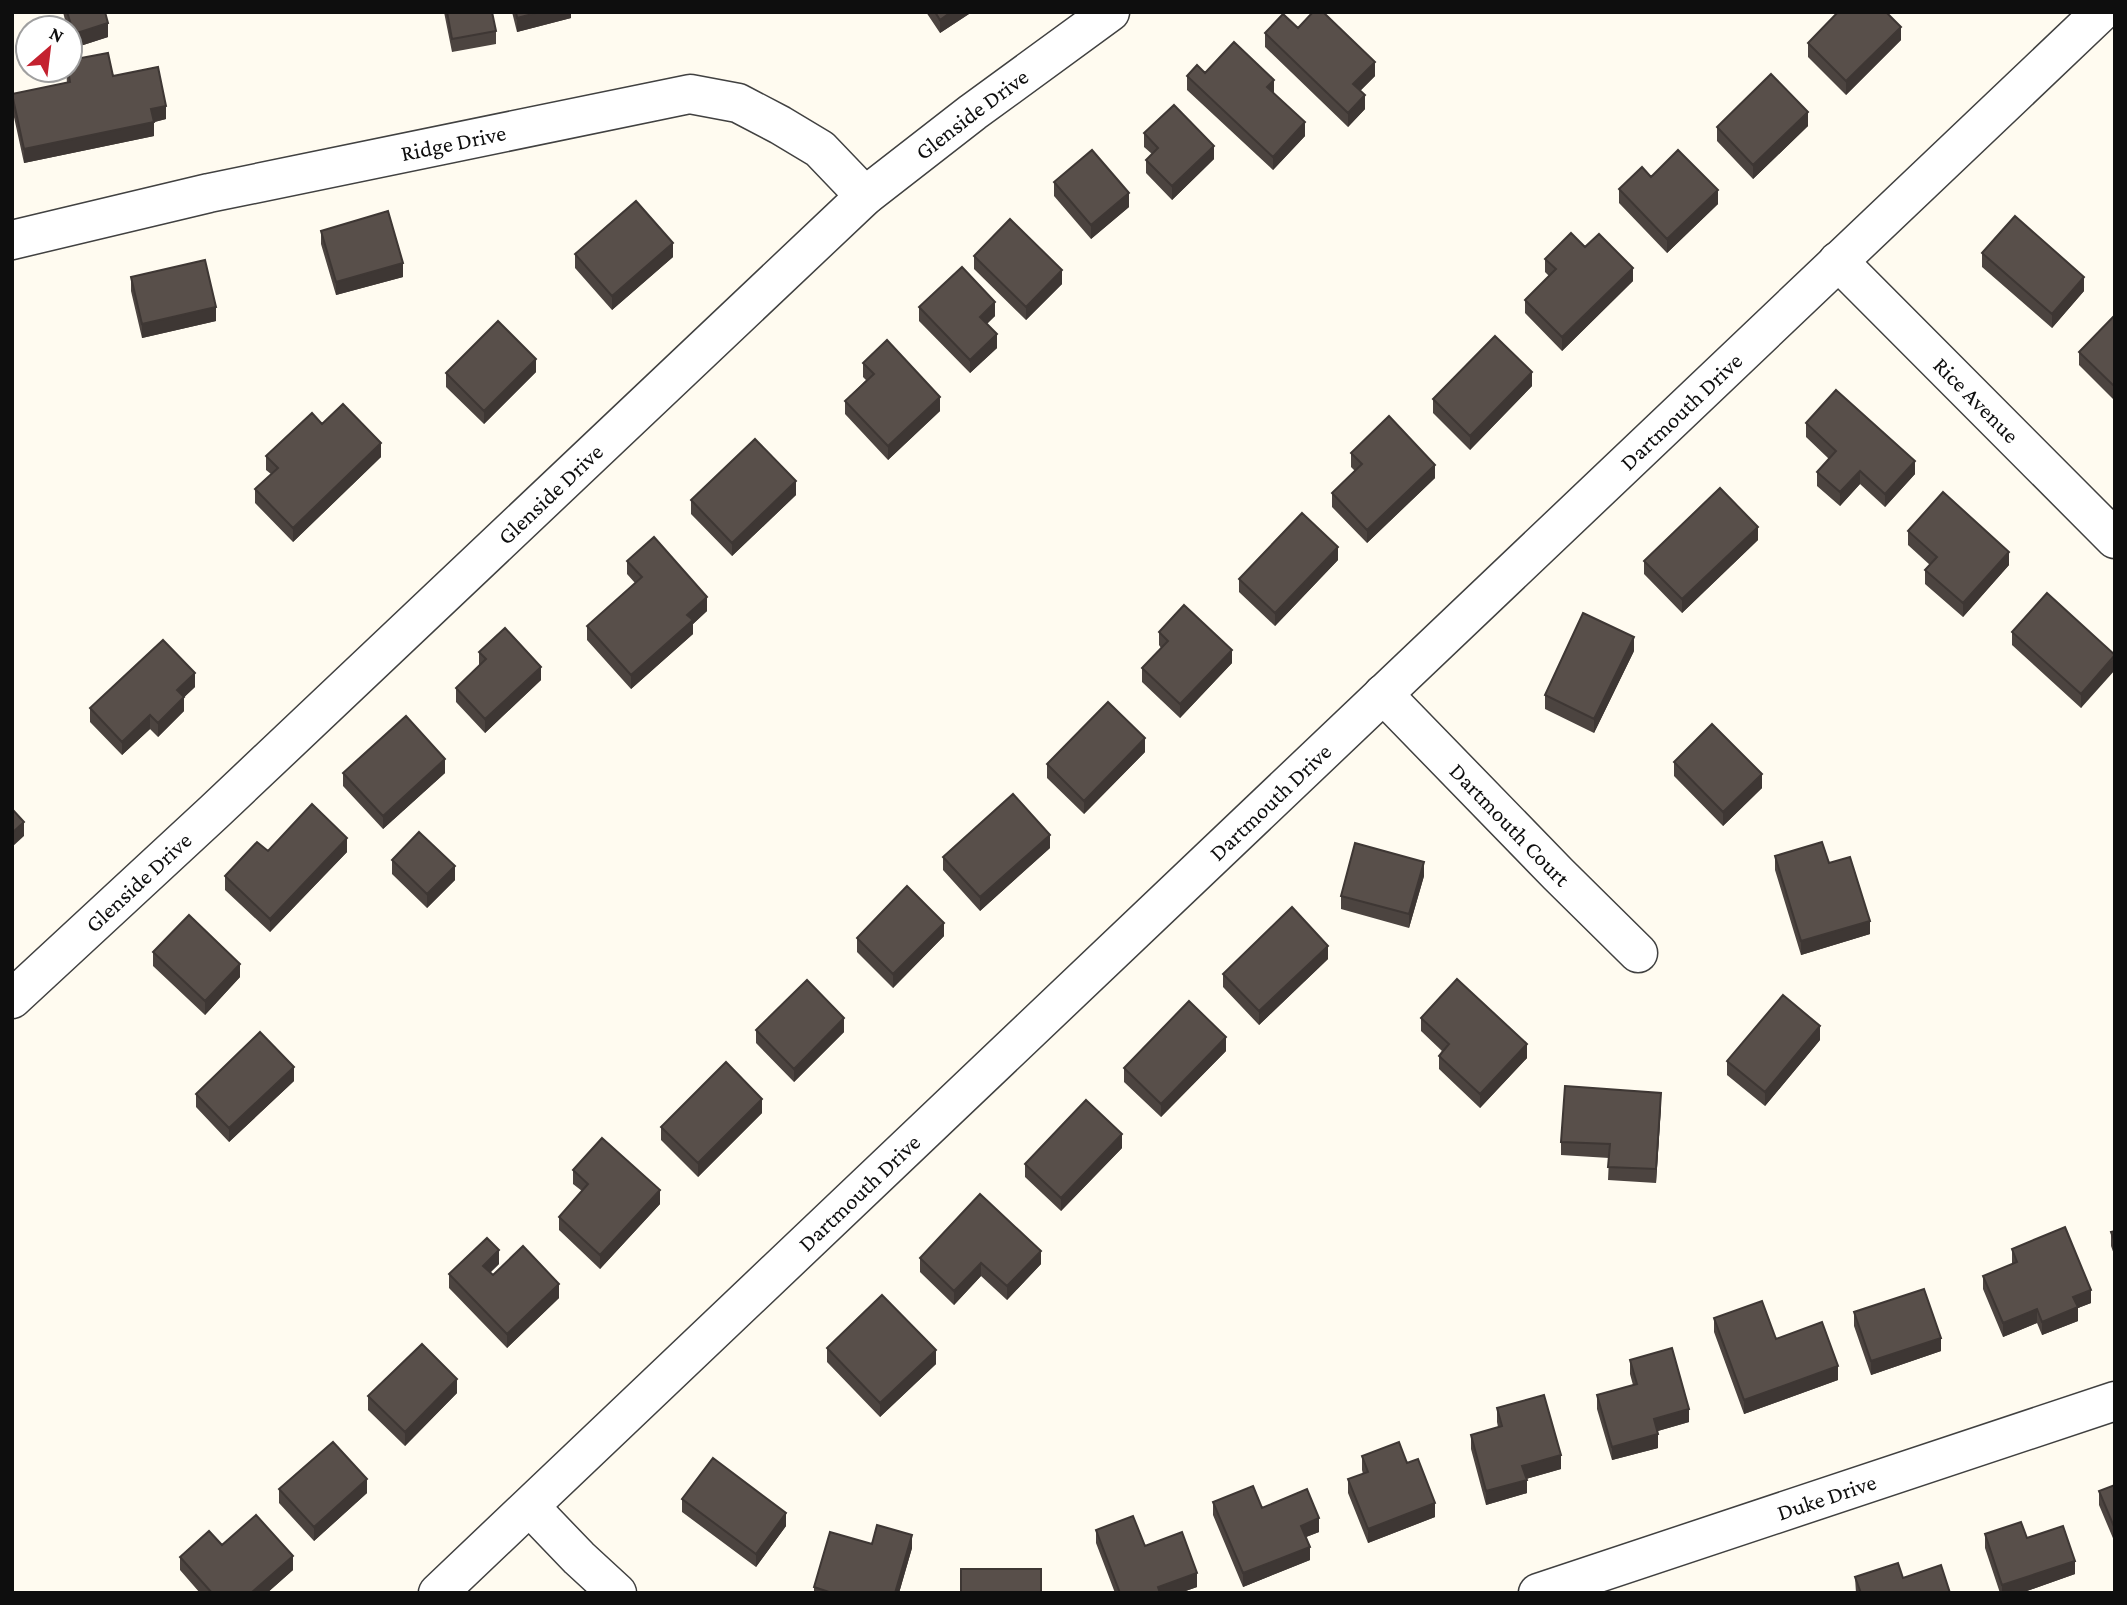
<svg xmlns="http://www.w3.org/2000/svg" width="2127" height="1605" font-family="'Crimson Pro',serif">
  <rect width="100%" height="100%" fill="#fffbf0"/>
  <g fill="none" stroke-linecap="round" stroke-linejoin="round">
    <defs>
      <g id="minor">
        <path id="s1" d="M12,240L209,193L690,94L738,103L780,125L820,149L865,196"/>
        <path id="s2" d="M1838,261L2115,539"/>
        <path id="s3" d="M1383,694L1558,874L1638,953"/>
        <path id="s4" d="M12,999L214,812L865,196L973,112L1110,12"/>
        <path d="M530,1507L579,1558L617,1593"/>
        <path id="s5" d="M438,1593L2101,12"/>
        <path id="s6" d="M1538,1593L2115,1401"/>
      </g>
    </defs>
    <!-- minor casing -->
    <use href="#minor" stroke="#414141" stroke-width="41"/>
    <!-- minor -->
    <use href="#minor" stroke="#fff" stroke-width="38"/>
  </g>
  <!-- wall -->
  <path fill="#4c4440" d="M63,12H105L108,37L74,48L70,36V28H67Z
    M444,12H492L496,31V44L452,52Z
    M512,12H571V18L517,32Z
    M926,12H972L940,33Z
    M1298,28L1375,76L1360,91L1365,109L1348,127L1265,47V33Z
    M1901,40L1846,95L1808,57V43Z
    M66,70L113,76L166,119L154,122V136L24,163L12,108V94L67,83Z
    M1205,73L1274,93L1305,136L1273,170L1187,90V76Z
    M1808,126L1753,179L1717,141V127Z
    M1144,133L1214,159L1172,200L1146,173V160L1152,154L1144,147Z
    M1651,177L1718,204L1667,253L1619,203V189Z
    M1054,182L1129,207L1091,239L1054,196Z
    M321,231L403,277L336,295L321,244Z
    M1585,247L1633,281L1562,351L1525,313V300L1549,276L1545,272V259Z
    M1982,253L2084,291L2052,328L1982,267Z
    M575,254L673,257L612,310L575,268Z
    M974,256L1062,284L1026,320L974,269Z
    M131,277L216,321L142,338L131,291Z
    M919,307L995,316L987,324L997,348L970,373L919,321Z
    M2114,316L2115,401L2079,365V352Z
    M863,363L940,411L888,460L845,414V401L866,380L863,377Z
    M536,372L484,424L446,387V373Z
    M1532,386L1470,450L1433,413V399Z
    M1806,423L1915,474L1885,507L1860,484L1840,506L1817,486V472L1829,459L1806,437Z
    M322,424L381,457L293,542L255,503V489L271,474L266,470V456Z
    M1351,453L1435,478L1367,543L1332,507V493L1355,471L1351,467Z
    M796,495L732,556L691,514V500Z
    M1908,531L2009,565L1963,617L1925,584V570L1930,565L1908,545Z
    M1758,540L1682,613L1644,574V561Z
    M1338,560L1275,626L1239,592V579Z
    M627,561L707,611L693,624V634L631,689L587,640V626L635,583L627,574Z
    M1159,632L1232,663L1180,718L1142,682V668L1161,648L1159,645Z
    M2012,632L2115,655L2081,708L2012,645Z
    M1634,651L1594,733L1545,709V695Z
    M479,652L541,680L485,733L456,702V688L479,666Z
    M195,687L184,697V711L158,737L150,729L122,755L90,722V708Z
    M1145,752L1084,814L1047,778V764Z
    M1674,762L1762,788L1723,826L1674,776Z
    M343,773H445L383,829L343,786Z
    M1050,848L980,911L943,870V857Z
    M268,851L347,852L270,932L225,890V876Z
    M1775,856L1870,934L1801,955L1775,870Z
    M392,860L455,880L427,908L392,874Z
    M1424,876L1409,928L1341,909V896Z
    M944,936L893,988L857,952V938Z
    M153,952L240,977L205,1015L153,966Z
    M1328,959L1259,1025L1223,987V974Z
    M1421,1018L1527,1058L1480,1108L1439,1069V1056L1442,1051L1421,1031Z
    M756,1030L844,1032L794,1082L756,1043Z
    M1820,1040L1765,1106L1727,1075V1061Z
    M1226,1051L1161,1117L1124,1082V1068Z
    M294,1081L229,1142L196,1107V1094Z
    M1661,1106L1656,1183L1608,1180L1609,1158L1561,1155V1142Z
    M762,1113L698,1177L661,1140V1127Z
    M1122,1148L1061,1211L1025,1177V1164Z
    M573,1170L660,1204L600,1269L559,1230V1217L582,1191L573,1184Z
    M2115,1231V1257L2111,1246V1232Z
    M2012,1249L2091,1303L2078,1308V1321L2042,1335L2037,1323L2003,1337L1983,1289V1276L2012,1264Z
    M920,1258L1041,1264L1007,1300L981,1276L954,1305L920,1272Z
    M499,1264L490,1273L493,1275L559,1298L507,1348L449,1288V1274Z
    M1854,1312L1941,1351L1871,1375L1854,1326Z
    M1714,1318L1776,1339L1838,1380L1744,1414L1714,1332Z
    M827,1348L936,1364L880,1417L827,1362Z
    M1630,1360L1689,1422L1658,1431V1448L1612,1460L1597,1409V1395L1633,1385L1630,1374Z
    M457,1393L405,1446L368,1410V1396Z
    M1497,1408L1561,1469L1526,1479L1527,1493L1486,1505L1471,1449V1435L1498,1427L1497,1422Z
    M1362,1456L1407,1463L1435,1517L1368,1543L1348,1493V1479L1363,1474L1362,1470Z
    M2115,1485V1543L2099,1505V1491Z
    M279,1489L367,1493L314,1541L279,1503Z
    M682,1499L786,1526L756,1567L682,1512Z
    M1213,1502L1262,1508L1319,1532L1306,1537L1310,1560L1243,1587L1213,1515Z
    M1096,1530L1197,1587L1180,1593H1115L1096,1543Z
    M1985,1534L2027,1538L2075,1574L2021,1593H2000L1985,1548Z
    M872,1544L912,1548L899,1593H814V1587Z
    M222,1545L293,1570L267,1593H200L180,1570V1557Z
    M1855,1577L1950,1593H1856Z"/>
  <!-- shaded-wall -->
  <path fill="#3e3734" d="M540,12H571V18L517,32V18Z
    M951,12H972L940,33V20Z
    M108,23V37L74,48V34Z
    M1901,27V40L1846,95V81Z
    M1375,62V76L1353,98V84Z
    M1274,80V94L1267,87Z
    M1365,95V109L1348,127V113Z
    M166,106V119L151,123V109Z
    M1808,112V126L1753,179V165Z
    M154,122V136L24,163V149Z
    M1305,122V136L1273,170V157Z
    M1214,146V159L1172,200V186Z
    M1718,190V204L1667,253V239Z
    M1129,193V207L1091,239V225Z
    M673,243V257L612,310V296Z
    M403,263V277L336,295V282Z
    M1633,268V281L1562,351V337Z
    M1062,270V284L1026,320V307Z
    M2084,277V291L2052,328V314Z
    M995,302V316L980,330V317Z
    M216,307V321L142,338V324Z
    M997,334V348L970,373V360Z
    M536,359V372L484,424V411Z
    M1532,372V386L1470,450V436Z
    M940,397V411L888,460V446Z
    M381,443V457L293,542V528Z
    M1915,461V474L1885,507V494Z
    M1435,465V478L1367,543V530Z
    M1860,471V484L1840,506V492Z
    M796,481V495L732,556V543Z
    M1758,527V540L1682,613V599Z
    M1338,547V560L1275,626V613Z
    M2009,552V565L1963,617V603Z
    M707,597V611L693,624V634L631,689V675L687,615Z
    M1634,637V651L1594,733V719Z
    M1232,650V663L1180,718V704Z
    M2115,656V670L2081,708V694Z
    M541,667V680L485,733V719Z
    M195,673V687L177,704V690Z
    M184,697V711L158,737V723Z
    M150,715V729L122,755V742Z
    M1145,738V752L1084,814V801Z
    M445,759V773L383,829V816Z
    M1762,774V788L1723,826V812Z
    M24,822V836L12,847V833Z
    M1050,835V848L980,911V897Z
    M347,838V852L270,932V919Z
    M1424,862V876L1409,928V914Z
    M455,866V880L427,908V894Z
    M1870,921V934L1801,955V941Z
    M944,923V936L893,988V974Z
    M1328,946V959L1259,1025V1011Z
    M240,964V977L205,1015V1001Z
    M844,1018V1032L794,1082V1069Z
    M1820,1026V1040L1765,1106V1092Z
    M1226,1037V1051L1161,1117V1104Z
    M1527,1044V1058L1480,1108V1094Z
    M294,1067V1081L229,1142V1128Z
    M1661,1093V1106L1656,1183V1169Z
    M762,1099V1113L698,1177V1163Z
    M1122,1134V1148L1061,1211V1198Z
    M660,1190V1204L600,1269V1255Z
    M499,1250V1264L483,1279V1266Z
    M1041,1251V1264L1007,1300V1286Z
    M981,1263V1276L954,1305V1291Z
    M559,1284V1298L507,1348V1334Z
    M2091,1290V1303L2078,1308V1321L2042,1335V1322L2073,1297Z
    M2037,1309V1323L2003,1337V1323Z
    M1941,1338V1351L1871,1375V1361Z
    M936,1350V1364L880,1417V1403Z
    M1838,1366V1380L1744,1414V1400Z
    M457,1379V1393L405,1446V1432Z
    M1689,1409V1422L1654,1432V1419Z
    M1658,1434V1448L1612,1460V1447Z
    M1561,1455V1469L1522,1480V1466Z
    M367,1479V1493L314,1541V1527Z
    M1527,1480V1493L1486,1505V1491Z
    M1435,1503V1517L1368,1543V1529Z
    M786,1513V1526L756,1567V1554Z
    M1319,1518V1532L1301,1539V1526Z
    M912,1535V1548L899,1593H895Z
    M1310,1547V1560L1243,1587V1573Z
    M293,1556V1570L267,1593H251Z
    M2075,1561V1574L2021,1593H2002V1585Z
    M1197,1573V1587L1180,1593H1158V1587Z"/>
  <!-- building -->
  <path fill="#584f4a" stroke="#3e3734" stroke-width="2" d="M67,12H105L108,23L74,34Z
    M447,12H492L496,31L452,39Z
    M516,12H540L517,18Z
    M935,12H951L940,20Z
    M1313,12H1323L1375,62L1353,84L1365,95L1348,113L1265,33L1283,14L1298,28Z
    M1838,12H1886L1901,27L1846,81L1808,43Z
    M1234,42L1274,80L1267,87L1305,122L1273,157L1187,76L1197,65L1205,73Z
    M108,53L113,76L158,67L166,106L151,109L154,122L24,149L12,94L70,82L68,70H70V60Z
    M1771,74L1808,112L1753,165L1717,127Z
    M1174,105L1214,146L1172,186L1146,160L1158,148L1144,133Z
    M1092,150L1129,193L1091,225L1054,182Z
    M1678,150L1718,190L1667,239L1619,189L1642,167L1651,177Z
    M636,201L673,243L612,296L575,254Z
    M388,211L403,263L336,282L321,231Z
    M2015,216L2084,277L2052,314L1982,253Z
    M1010,219L1062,270L1026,307L974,256Z
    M1571,233L1585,247L1599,234L1633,268L1562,337L1525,300L1556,269L1545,259Z
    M205,260L216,307L142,324L131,277Z
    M962,267L995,302L980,317L997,334L970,360L919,307Z
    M2114,316H2115V387L2079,352Z
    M498,321L536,359L484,411L446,373Z
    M1495,336L1532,372L1470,436L1433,399Z
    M887,340L940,397L888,446L845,401L874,374L863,363Z
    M1836,390L1915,461L1885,494L1860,471L1840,492L1817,472L1836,451L1806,423Z
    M343,404L381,443L293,528L255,489L278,468L266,456L312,413L322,424Z
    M1389,416L1435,465L1367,530L1332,493L1362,464L1351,453Z
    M755,439L796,481L732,543L691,500Z
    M1720,488L1758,527L1682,599L1644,561Z
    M1943,492L2009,552L1963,603L1925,570L1937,557L1908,531Z
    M1302,513L1338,547L1275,613L1239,579Z
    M654,537L707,597L687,615L693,620L631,675L587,626L642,577L627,561Z
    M2047,593L2115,655L2081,694L2012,632Z
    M1184,605L1232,650L1180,704L1142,668L1168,641L1159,632Z
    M1583,613L1634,637L1594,719L1545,695Z
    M505,628L541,667L485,719L456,688L486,659L479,652Z
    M163,640L195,673L177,690L184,697L158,723L150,715L122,742L90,708Z
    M1108,702L1145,738L1084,801L1047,764Z
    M406,716L445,759L383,816L343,773Z
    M1712,724L1762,774L1723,812L1674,762Z
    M1013,794L1050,835L980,897L943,857Z
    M312,804L347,838L270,919L225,876L257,842L268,851Z
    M12,809L24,822L12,833Z
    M419,832L455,866L427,894L392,860Z
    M1822,842L1829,863L1850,857L1870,921L1801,941L1775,856Z
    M1355,843L1424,862L1409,914L1341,896Z
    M907,886L944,923L893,974L857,938Z
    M1292,907L1328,946L1259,1011L1223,974Z
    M189,915L240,964L205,1001L153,952Z
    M1457,979L1527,1044L1480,1094L1439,1056L1449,1044L1421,1018Z
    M807,980L844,1018L794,1069L756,1030Z
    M1783,995L1820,1026L1765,1092L1727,1061Z
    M1189,1001L1226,1037L1161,1104L1124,1068Z
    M260,1032L294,1067L229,1128L196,1094Z
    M726,1062L762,1099L698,1163L661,1127Z
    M1565,1086L1661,1093L1656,1169L1608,1167L1610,1144L1561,1142Z
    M1086,1100L1122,1134L1061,1198L1025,1164Z
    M602,1138L660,1190L600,1255L559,1217L588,1184L573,1170Z
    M980,1194L1041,1251L1007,1286L981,1263L954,1291L920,1258Z
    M2065,1227L2091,1290L2073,1297L2078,1307L2042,1322L2037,1309L2003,1323L1983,1276L2017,1262L2012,1249Z
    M2115,1231V1243L2111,1232Z
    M487,1238L499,1250L483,1266L493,1275L523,1246L559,1284L507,1334L449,1274Z
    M1924,1289L1941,1338L1871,1361L1854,1312Z
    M882,1295L936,1350L880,1403L827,1348Z
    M1762,1301L1776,1339L1822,1322L1838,1366L1744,1400L1714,1318Z
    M422,1344L457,1379L405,1432L368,1396Z
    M1672,1348L1689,1409L1654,1419L1658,1434L1612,1447L1597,1395L1637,1384L1630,1360Z
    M1544,1395L1561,1455L1522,1466L1527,1480L1486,1491L1471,1435L1502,1426L1497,1408Z
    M333,1442L367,1479L314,1527L279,1489Z
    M1399,1442L1407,1463L1418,1459L1435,1503L1368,1529L1348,1479L1368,1472L1362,1456Z
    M713,1458L786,1513L756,1554L682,1499Z
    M2115,1485V1529L2099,1491Z
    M1253,1486L1262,1508L1307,1489L1319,1518L1301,1526L1310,1547L1243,1573L1213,1502Z
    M256,1515L293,1556L251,1593H212L180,1557L209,1531L222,1545Z
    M1133,1516L1145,1546L1182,1532L1197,1573L1158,1587L1160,1593H1120L1096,1530Z
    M2021,1522L2027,1538L2063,1526L2075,1561L2002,1585L1985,1534Z
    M877,1525L912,1535L895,1593H832L814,1587L830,1532L872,1544Z
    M1898,1563L1903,1578L1941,1565L1950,1593H1861L1855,1577Z
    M961,1569H1041V1593H961Z"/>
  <g text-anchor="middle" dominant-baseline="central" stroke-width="7" stroke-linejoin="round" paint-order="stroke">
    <!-- street labels -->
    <g font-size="23" fill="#0e0e0e" stroke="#fff">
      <text stroke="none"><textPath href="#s4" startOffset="1306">Glenside Drive</textPath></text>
      <text stroke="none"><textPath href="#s1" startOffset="452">Ridge Drive</textPath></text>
      <text stroke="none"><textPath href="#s2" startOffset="196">Rice Avenue</textPath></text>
      <text stroke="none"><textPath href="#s5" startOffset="1715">Dartmouth Drive</textPath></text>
      <text stroke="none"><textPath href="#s4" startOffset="738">Glenside Drive</textPath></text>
      <text stroke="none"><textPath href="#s5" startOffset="1148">Dartmouth Drive</textPath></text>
      <text stroke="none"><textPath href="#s3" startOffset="182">Dartmouth Court</textPath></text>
      <text stroke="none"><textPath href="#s4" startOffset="172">Glenside Drive</textPath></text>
      <text stroke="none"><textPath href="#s5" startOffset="581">Dartmouth Drive</textPath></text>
      <text stroke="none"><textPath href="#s6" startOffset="304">Duke Drive</textPath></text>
    </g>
  </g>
  <!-- border -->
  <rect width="2127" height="1605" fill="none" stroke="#0e0e0e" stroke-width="28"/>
  <!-- north arrow -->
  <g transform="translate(49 49) rotate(28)"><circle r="33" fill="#ffffff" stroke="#9f9f9f" stroke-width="2"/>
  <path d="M0-5L12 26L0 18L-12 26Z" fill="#c4212f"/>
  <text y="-10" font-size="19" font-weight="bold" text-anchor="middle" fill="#0e0e0e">N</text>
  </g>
</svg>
